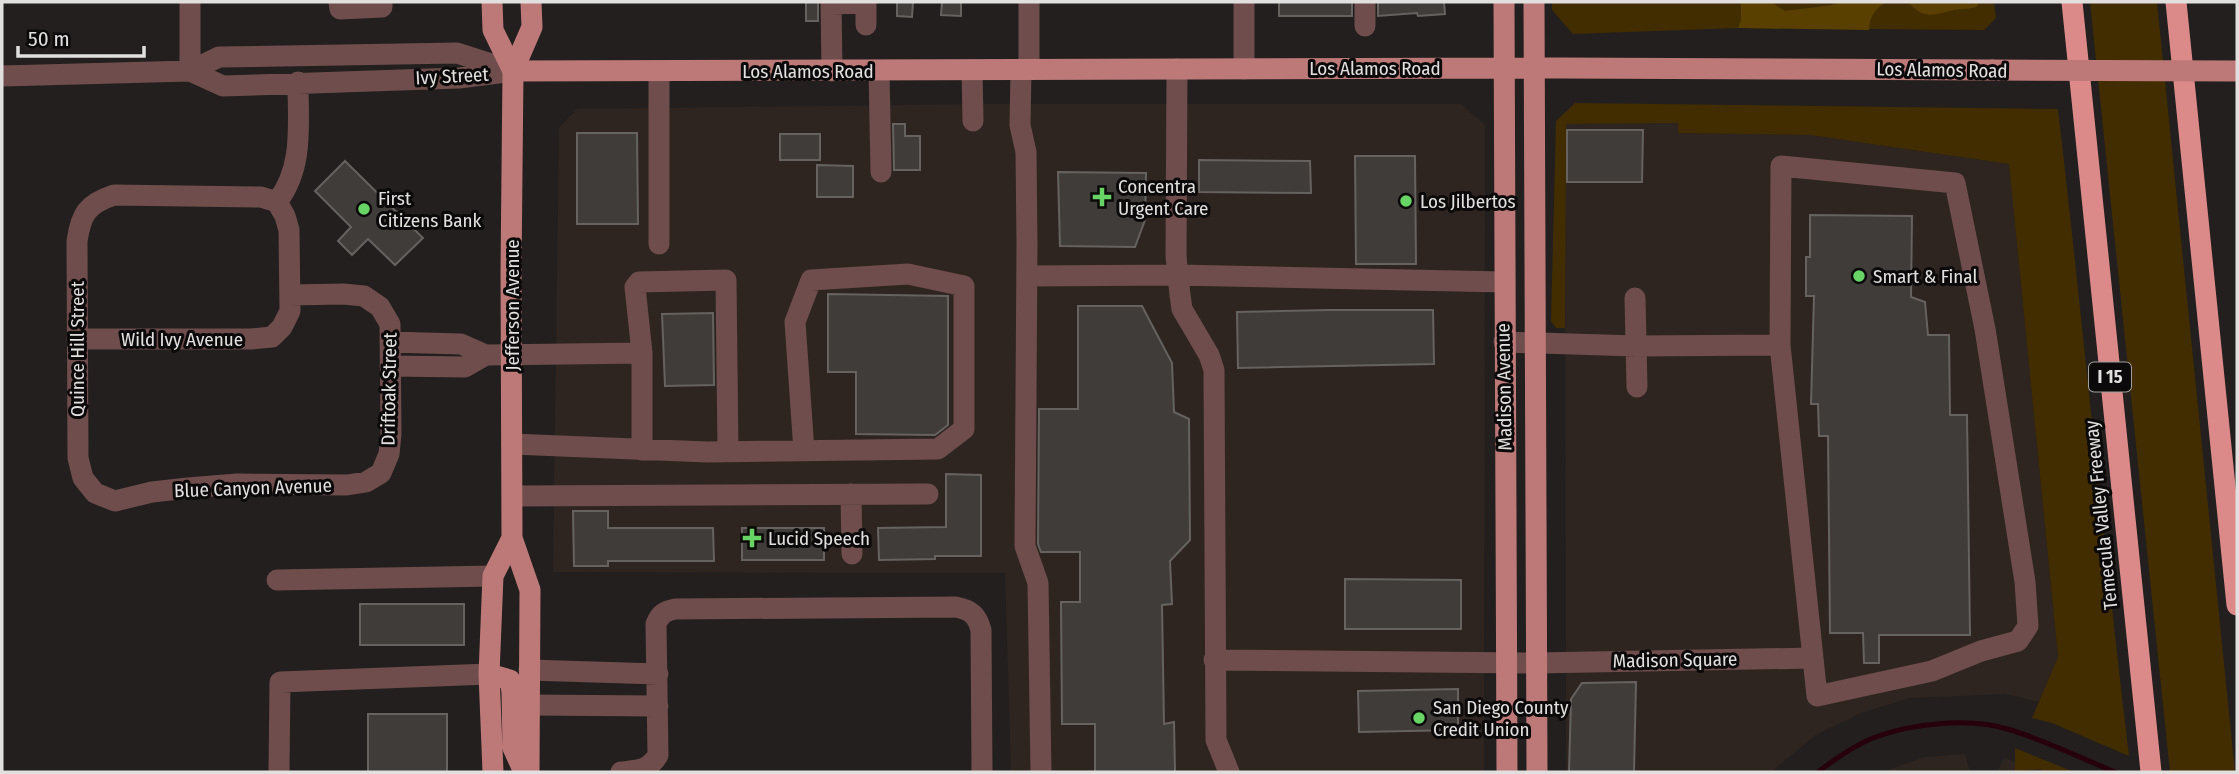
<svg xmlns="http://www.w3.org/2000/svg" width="2239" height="774" font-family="'Fira Sans Condensed',sans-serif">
  <rect width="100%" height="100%" fill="#221f1e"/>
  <!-- built -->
  <path fill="#2e2521" d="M993,104H1461L1485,125L1484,772H1011L1005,573L553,572L559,128L577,109Z
    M1678,123L1679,133L1810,135L2009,164L2058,657L2039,702L2006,694L1910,698L1864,712L1817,734L1771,772H1566L1565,124Z
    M1965,754L1970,772H1883L1924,757Z
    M2004,758L2015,762L2016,772L2040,769L2044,772H1997Z"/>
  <!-- green -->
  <path fill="#422d00" d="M1552,2H1994L1996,18L1984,30L1738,28L1573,34L1552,10Z
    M2090,2H2157L2235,772H2170Z
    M1575,103L2058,109C2083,324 2103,540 2129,756L2052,723L2032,718L2058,657L2009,164L1810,135L1678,133V123L1566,124L1565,328H1556L1551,321L1556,121Z
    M2015,748L2074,772H2044L2040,769L2015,772Z"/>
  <!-- forest -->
  <path fill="#593f00" d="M1741,2H1771L1785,11L1832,5L1842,2H1886C1874,10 1870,16 1869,30L1738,28L1741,20Z
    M1908,2H1978V6C1970,10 1963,8 1955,10C1934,14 1925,21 1908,2Z"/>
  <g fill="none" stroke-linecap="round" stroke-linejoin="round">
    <!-- stream -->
    <path stroke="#27000d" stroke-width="5" d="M1818,772C1835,759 1853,746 1873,738C1912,723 1970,717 2011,730C2046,741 2081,758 2115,772"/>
  </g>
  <!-- building -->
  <path fill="#3f3c39" stroke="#65625f" stroke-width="2" d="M806,2H818V21H806Z
    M897,2H913L912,17L897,16Z
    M942,2H961V16L941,15Z
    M1279,2H1352V16H1279Z
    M1378,2H1444L1445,14L1418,16L1417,13L1378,16Z
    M893,124H905V136H920V170H894Z
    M1567,130H1643L1642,182H1567Z
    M577,133H637L638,224H577Z
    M780,134H820V160H780Z
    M1355,156H1415L1416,264H1356Z
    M1199,160L1310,161L1311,193L1199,192Z
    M345,161L423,238L395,265L368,239L352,255L338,241L351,227L315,191Z
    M817,165L853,166V197H817Z
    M1058,172L1146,173L1145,220L1135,247L1060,246Z
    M1810,215L1912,216L1911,297L1925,302L1928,335H1949L1950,415H1967L1970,635H1879V663H1864L1863,633H1830L1828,436H1819L1818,404H1811L1814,296H1806V257H1810Z
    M828,294L948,296V425L935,435L856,434V372H828Z
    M1078,306H1142L1172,363L1174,412L1189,419L1190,540L1170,561L1172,604L1162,605L1164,724L1174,722L1175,772H1095V724H1062L1061,602H1080V552H1041L1038,544L1039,409H1078Z
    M1329,310H1433L1434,364L1238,368L1237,312Z
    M713,313L714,385L665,386L662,314Z
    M946,474L981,475V556H935V559L879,560L878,528L946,527Z
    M573,511H608V528H713L714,561H608V566H574Z
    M742,528H824V560H742Z
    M1345,579L1461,580V629H1345Z
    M360,604H464V645H360Z
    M1636,682L1634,772H1569L1571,699L1582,683Z
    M1458,689V730L1359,732L1358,691Z
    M368,714H447V772H368Z"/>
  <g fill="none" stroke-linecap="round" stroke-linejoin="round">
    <!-- minor -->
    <path stroke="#6e4d4c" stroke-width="21" d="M339,2L340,9L382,7V2
      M831,2L832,71
      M866,2V25
      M1029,2V70
      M1244,2V69
      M1365,2V26
      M831,4L866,3
      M1177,69L1176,256L1180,295L1182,309L1209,355L1214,370L1216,740L1229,772
      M972,70L973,121
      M1021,70L1020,125L1026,152L1027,244L1025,546L1038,583L1041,772
      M190,71L223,86L459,78L506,72
      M190,71V2
      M879,71L881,172
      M659,72V244
      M2,76L190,71L219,57L457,53L513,71
      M1781,166L1955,183L1985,329L2025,582L2028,626L2018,641L1981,651L1932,671L1817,696L1780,345Z
      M277,202L261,197L114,195C87,204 81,214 77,241L78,458L83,478L95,493L115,501L152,492L188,488L237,484L347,485L366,482L381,473L389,454L391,434L390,324L380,307L364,296L343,294L290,295
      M277,202C304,167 298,125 298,82
      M1027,276L1178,275L1503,282
      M1635,298L1637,387
      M77,339H251L272,337L282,327L290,311L289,230L285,216L277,202
      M390,342L461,344L486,355L642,353
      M1504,342L1636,346L1780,345
      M390,366L465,367L486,355
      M512,444L707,452L938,449L964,429V286L908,274L811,280L795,322L804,451
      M642,450V353L635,287L639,282L726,280L728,452
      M851,494L852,554
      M513,496L928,494
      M277,580L493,576
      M1214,660L1537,663L1813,658
      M529,670L658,674
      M529,705L658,706
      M279,772L280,682L489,674
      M621,772C637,770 649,771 658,755L656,624C660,614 665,611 675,609L956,607C971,610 977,615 981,630L982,772"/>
    <!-- major -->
    <path stroke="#bd7978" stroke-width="21" d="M492,2L493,30L513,71
      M1504,2L1507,772
      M1534,2L1537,772
      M513,71L1561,68L1992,70
      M489,674L510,680L512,692L513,748L524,772
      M493,772L489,674L493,576L512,538
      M529,772L530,590L512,538L511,273L513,71L532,27L531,2"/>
    <!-- highway -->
    <path stroke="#dc8a89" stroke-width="21" d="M2072,2L2151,772
      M2176,2L2237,605"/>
    <!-- major-bridge -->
    <path stroke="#bd7978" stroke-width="21" d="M1992,70L2237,71"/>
  </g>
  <!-- markers -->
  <g fill="#67d465" stroke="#0b0909" stroke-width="2.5">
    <path d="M1098.5 186.5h7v7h7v7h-7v7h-7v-7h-7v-7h7z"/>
    <circle cx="1406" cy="201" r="7"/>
    <circle cx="364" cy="209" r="7"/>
    <circle cx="1859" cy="276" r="7"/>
    <path d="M748.5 527.5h7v7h7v7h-7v7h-7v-7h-7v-7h7z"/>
    <circle cx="1419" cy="718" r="7"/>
  </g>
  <g text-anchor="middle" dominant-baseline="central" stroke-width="6" stroke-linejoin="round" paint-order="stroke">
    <!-- shield labels -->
    <rect fill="#0b0909" stroke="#a2a09f" stroke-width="2" x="2089" y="362.5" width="42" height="29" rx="5"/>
    <g font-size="18" font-weight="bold" fill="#e2e0df">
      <text x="2110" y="377">I 15</text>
    </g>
    <!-- street labels -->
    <g font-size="19" fill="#e2e0df" stroke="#0b0909">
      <text x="1375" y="68">Los Alamos Road</text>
      <text transform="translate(1942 70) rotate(1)">Los Alamos Road</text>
      <text x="808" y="71">Los Alamos Road</text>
      <text transform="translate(452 76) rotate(-3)">Ivy Street</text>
      <text transform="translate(512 305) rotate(-90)">Jefferson Avenue</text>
      <text x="182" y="339">Wild Ivy Avenue</text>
      <text transform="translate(77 349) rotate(-90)">Quince Hill Street</text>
      <text transform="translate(1504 387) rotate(-91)">Madison Avenue</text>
      <text transform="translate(389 389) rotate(-89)">Driftoak Street</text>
      <text transform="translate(253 488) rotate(-2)">Blue Canyon Avenue</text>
      <text transform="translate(2101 515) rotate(-96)">Temecula Valley Freeway</text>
      <text transform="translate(1675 660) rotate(-1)">Madison Square</text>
    </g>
    <!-- poi labels -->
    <g font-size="19" fill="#e2e0df" stroke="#0b0909" text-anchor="start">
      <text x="1118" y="186">Concentra<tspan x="1118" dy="22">Urgent Care</tspan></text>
      <text x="378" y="198">First<tspan x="378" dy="22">Citizens Bank</tspan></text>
      <text x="1420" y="201">Los Jilbertos</text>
      <text x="1873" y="276">Smart &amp; Final</text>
      <text x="768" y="538">Lucid Speech</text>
      <text x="1433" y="707">San Diego County<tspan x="1433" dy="22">Credit Union</tspan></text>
    </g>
  </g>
  <!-- border -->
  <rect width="2239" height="774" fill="none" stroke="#e2e0df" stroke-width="7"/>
  <!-- scale -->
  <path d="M18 46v10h126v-10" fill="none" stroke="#e2e0df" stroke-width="3.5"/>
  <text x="28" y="46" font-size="21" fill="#e2e0df" stroke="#0b0909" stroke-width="5" paint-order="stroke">50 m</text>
</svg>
